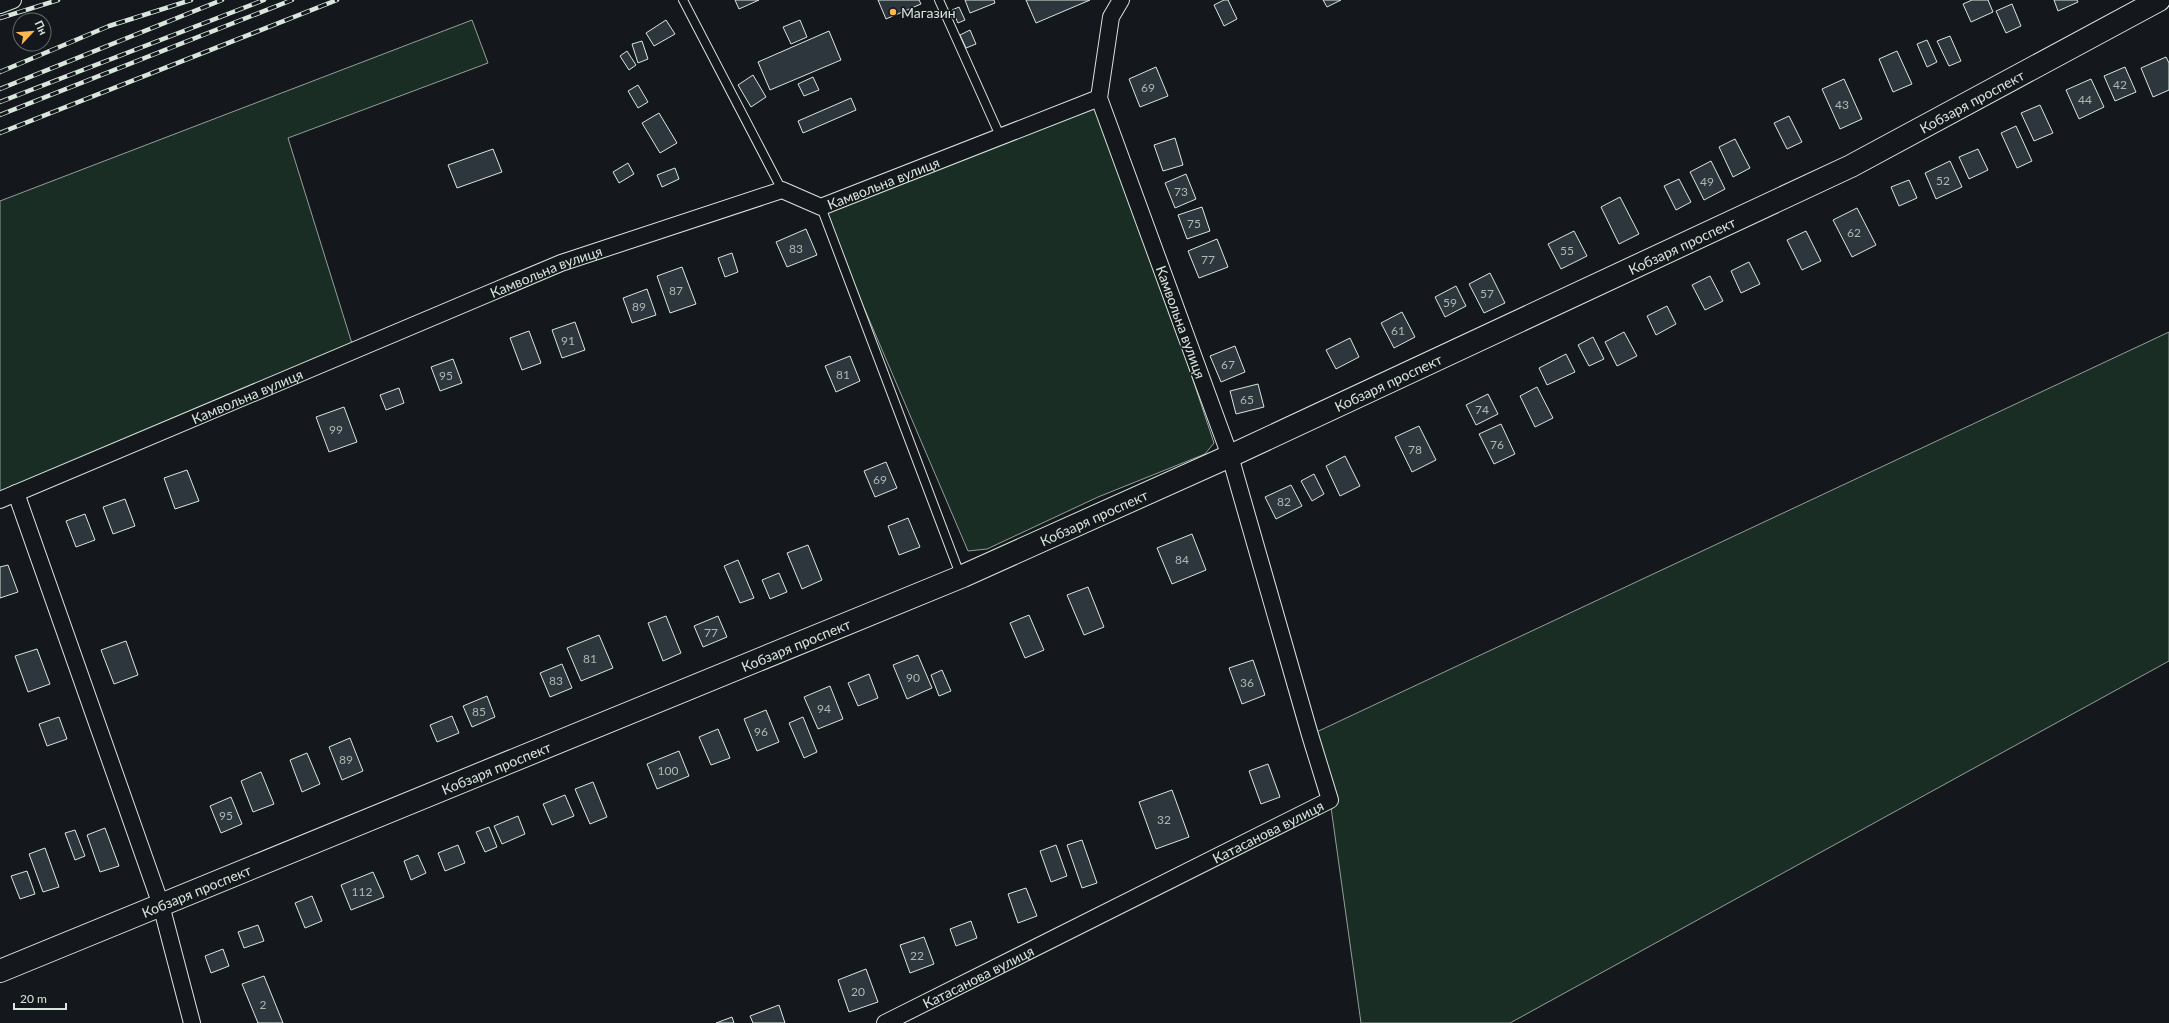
<svg xmlns="http://www.w3.org/2000/svg" width="2169" height="1023" font-family="Lato,sans-serif">
  <rect width="100%" height="100%" fill="#14181c"/>
  <!-- green -->
  <path fill="#1a2d24" stroke="#939e99" d="M472,20L488,63L288,138L354,350L0,500V201Z
    M1099,98L1214,443L1205,454L1098,497L987,549L968,551L821,207Z
    M2169,332V661L1510,1023H1361L1330,800L1310,735Z"/>
  <!-- building -->
  <path fill="#2c363c" stroke="#d8e6dc" d="M735,0H759L739,9Z
    M878,0H919L921,4L886,19Z
    M965,0H994L995,3L970,13Z
    M1026,0H1090L1036,23Z
    M1224,0H1228L1237,19L1224,26L1214,5Z
    M1323,0H1341L1327,7Z
    M1972,0H1988L1993,12L1971,22L1963,4Z
    M2054,0H2077L2078,2L2058,11Z
    M2012,4L2021,26L2006,33L1996,11Z
    M959,7L965,20L958,23L952,10Z
    M666,20L675,34L654,46L646,33Z
    M800,20L807,37L791,44L783,27Z
    M970,30L976,44L966,48L960,35Z
    M829,31L841,60L770,90L758,62Z
    M1950,36L1961,61L1949,66L1937,41Z
    M1927,40L1937,62L1927,67L1917,44Z
    M642,41L648,59L638,63L632,44Z
    M627,51L636,65L629,70L620,56Z
    M1897,51L1912,84L1893,92L1879,59Z
    M2166,57L2169,63V90L2153,97L2141,68Z
    M1156,67L1168,96L1140,107L1129,79Z
    M2125,67L2136,92L2115,101L2104,76Z
    M753,75L766,97L751,107L738,85Z
    M813,77L819,90L804,96L798,84Z
    M1844,79L1862,119L1840,129L1822,89Z
    M2091,79L2104,107L2079,119L2066,90Z
    M638,85L648,102L638,108L628,91Z
    M851,98L856,110L803,133L798,121Z
    M2040,105L2053,133L2034,141L2021,113Z
    M659,113L677,143L660,153L642,123Z
    M1789,116L1802,142L1787,149L1774,123Z
    M2016,126L2032,161L2017,168L2001,133Z
    M1175,138L1183,165L1163,171L1154,145Z
    M1735,139L1750,168L1733,177L1719,147Z
    M493,149L502,172L457,188L448,165Z
    M1978,149L1988,170L1969,179L1959,157Z
    M1711,161L1725,189L1704,200L1690,172Z
    M1950,161L1962,187L1936,199L1925,173Z
    M628,163L634,174L619,183L613,172Z
    M675,168L679,179L662,187L657,175Z
    M1186,174L1196,199L1175,208L1165,183Z
    M1679,179L1691,202L1676,210L1664,186Z
    M1909,180L1917,198L1899,206L1891,187Z
    M1620,197L1639,234L1619,244L1601,207Z
    M1202,207L1210,231L1187,239L1178,215Z
    M1857,208L1876,245L1852,257L1833,220Z
    M806,229L817,255L787,267L776,242Z
    M1574,231L1587,256L1561,269L1548,244Z
    M1806,231L1821,261L1802,270L1787,240Z
    M1217,239L1228,267L1199,278L1188,251Z
    M732,253L738,272L725,277L718,258Z
    M1749,262L1760,284L1741,293L1731,271Z
    M682,267L696,304L670,313L657,276Z
    M1490,273L1505,303L1484,313L1469,284Z
    M1710,276L1723,301L1705,310L1692,285Z
    M1456,286L1466,306L1445,317L1435,297Z
    M647,289L656,315L632,323L623,298Z
    M1667,306L1676,324L1656,335L1647,316Z
    M1402,312L1415,337L1394,348L1381,323Z
    M575,322L585,350L562,358L552,330Z
    M529,331L541,363L522,370L510,338Z
    M1624,332L1637,356L1617,366L1605,342Z
    M1593,337L1604,359L1589,366L1578,345Z
    M1350,338L1359,357L1336,369L1326,350Z
    M1235,346L1245,372L1221,382L1210,356Z
    M1566,354L1575,372L1547,385L1539,368Z
    M850,356L860,381L836,392L825,366Z
    M453,359L462,383L440,391L431,367Z
    M1258,384L1264,407L1236,414L1230,391Z
    M1537,387L1553,418L1535,427L1520,396Z
    M399,388L404,403L386,410L380,395Z
    M1488,394L1498,414L1476,425L1466,405Z
    M344,407L357,442L329,452L316,417Z
    M1501,424L1515,454L1494,464L1479,434Z
    M1419,426L1436,460L1412,472L1395,437Z
    M1345,456L1360,486L1340,496L1326,466Z
    M886,462L897,488L875,497L864,471Z
    M187,470L199,501L175,509L164,478Z
    M1314,474L1324,494L1312,501L1301,481Z
    M1291,485L1302,506L1276,519L1265,497Z
    M125,499L135,526L113,534L103,507Z
    M85,514L95,540L76,547L66,521Z
    M908,518L920,547L899,555L888,526Z
    M1192,534L1206,570L1172,584L1157,548Z
    M808,545L822,580L802,589L787,553Z
    M738,560L754,598L740,603L724,566Z
    M8,565L18,592L0,598V567Z
    M779,573L787,592L770,599L762,580Z
    M1088,587L1104,627L1084,635L1067,595Z
    M1029,615L1044,650L1025,658L1010,623Z
    M666,616L681,653L663,661L648,623Z
    M718,616L727,637L703,647L694,626Z
    M599,635L613,668L581,681L567,648Z
    M126,641L138,675L114,684L101,650Z
    M37,649L50,684L28,692L15,656Z
    M918,655L932,688L907,699L893,665Z
    M1253,660L1265,695L1242,704L1229,668Z
    M562,664L572,688L550,697L540,673Z
    M942,670L951,691L939,696L931,675Z
    M869,674L878,698L858,706L848,683Z
    M830,686L843,719L818,729L804,697Z
    M487,696L495,717L472,727L463,706Z
    M766,710L779,742L757,751L744,719Z
    M452,716L459,733L437,742L430,725Z
    M59,717L67,739L47,746L39,724Z
    M803,717L817,752L804,758L789,723Z
    M718,729L730,758L711,765L699,737Z
    M350,738L363,771L342,780L329,747Z
    M679,751L689,776L657,789L647,764Z
    M307,753L320,784L302,792L290,760Z
    M1268,764L1280,797L1261,804L1249,771Z
    M261,772L274,804L253,812L241,781Z
    M593,782L607,817L590,824L575,789Z
    M1172,790L1189,837L1156,849L1139,802Z
    M565,795L574,816L552,825L543,804Z
    M231,797L242,824L221,833L210,806Z
    M518,816L525,834L502,844L494,826Z
    M489,827L497,847L485,852L476,832Z
    M105,828L119,866L100,872L87,835Z
    M75,830L85,856L75,860L65,833Z
    M1082,840L1097,883L1082,888L1067,845Z
    M458,845L465,863L445,871L438,853Z
    M1056,845L1067,876L1051,882L1040,851Z
    M45,848L59,887L43,892L29,854Z
    M418,855L426,873L411,880L404,861Z
    M27,871L35,894L20,899L11,876Z
    M373,872L384,897L351,910L341,885Z
    M1026,888L1037,916L1018,923L1008,894Z
    M312,896L322,921L305,928L295,903Z
    M971,921L977,938L956,946L950,929Z
    M258,925L264,941L244,948L238,932Z
    M924,937L934,964L910,973L900,945Z
    M223,949L229,966L211,973L205,956Z
    M866,969L878,1002L849,1012L838,980Z
    M264,976L283,1023H258L242,984Z
    M779,1005L785,1023H753L750,1016Z
    M732,1017L734,1023H716Z"/>
  <g fill="none" stroke-linecap="round" stroke-linejoin="round">
    <defs>
      <path id="service" d="M683,0L782,190
        M939,0L1001,138
        M821,207L961,577"/>
      <g id="minor">
        <path d="M0,5L13,0"/>
        <path d="M16,493L161,905L192,1023"/>
        <path id="s1" d="M0,500L561,263L782,190L821,207L1099,98"/>
        <path id="s2" d="M885,1023L1330,800L1310,735L1230,456L1099,98L1111,17L1121,0"/>
      </g>
      <g id="secondary">
        <path id="s3" d="M0,971L963,576L1230,456L1851,166L2159,0"/>
      </g>
    </defs>
    <!-- service casing -->
    <use href="#service" stroke="#d8e6dc" stroke-width="10"/>
    <!-- minor casing -->
    <use href="#minor" stroke="#d8e6dc" stroke-width="18"/>
    <!-- secondary casing -->
    <use href="#secondary" stroke="#d8e6dc" stroke-width="24"/>
    <!-- service -->
    <use href="#service" stroke="#14181c" stroke-width="8"/>
    <!-- minor -->
    <use href="#minor" stroke="#14181c" stroke-width="16"/>
    <!-- secondary -->
    <use href="#secondary" stroke="#14181c" stroke-width="22"/>
    <defs>
      <path id="rail" d="M0,18L58,0
        M0,72L109,26L191,0
        M0,89L222,0
        M0,102L264,0
        M0,115L292,0
        M0,133L337,0"/>
    </defs>
    <!-- rail casing -->
    <use href="#rail" stroke="#d8e6dc" stroke-width="4.5"/>
    <!-- rail -->
    <use href="#rail" stroke="#14181c" stroke-width="3" stroke-dasharray="9" stroke-linecap="butt"/>
  </g>
  <!-- markers -->
  <circle fill="#ffb74d" stroke="#14181c" stroke-width="1.5" cx="893" cy="12" r="4"/>
  <g text-anchor="middle" dominant-baseline="central" stroke-width="3" stroke-linejoin="round" paint-order="stroke">
    <!-- number labels -->
    <g font-size="12" fill="#adbab4">
      <text x="2120" y="84">42</text>
      <text x="1148" y="87">69</text>
      <text x="2085" y="99">44</text>
      <text x="1842" y="104">43</text>
      <text x="1943" y="180">52</text>
      <text x="1707" y="181">49</text>
      <text x="1181" y="191">73</text>
      <text x="1194" y="223">75</text>
      <text x="1854" y="232">62</text>
      <text x="796" y="248">83</text>
      <text x="1567" y="250">55</text>
      <text x="1208" y="259">77</text>
      <text x="676" y="290">87</text>
      <text x="1487" y="293">57</text>
      <text x="1450" y="302">59</text>
      <text x="639" y="306">89</text>
      <text x="1398" y="330">61</text>
      <text x="568" y="340">91</text>
      <text x="1228" y="364">67</text>
      <text x="843" y="374">81</text>
      <text x="446" y="375">95</text>
      <text x="1247" y="399">65</text>
      <text x="1482" y="409">74</text>
      <text x="336" y="429">99</text>
      <text x="1497" y="444">76</text>
      <text x="1415" y="449">78</text>
      <text x="880" y="479">69</text>
      <text x="1284" y="501">82</text>
      <text x="1182" y="559">84</text>
      <text x="711" y="632">77</text>
      <text x="590" y="658">81</text>
      <text x="913" y="677">90</text>
      <text x="556" y="680">83</text>
      <text x="1247" y="682">36</text>
      <text x="824" y="708">94</text>
      <text x="479" y="711">85</text>
      <text x="761" y="731">96</text>
      <text x="346" y="759">89</text>
      <text x="668" y="770">100</text>
      <text x="226" y="815">95</text>
      <text x="1164" y="819">32</text>
      <text x="362" y="891">112</text>
      <text x="917" y="955">22</text>
      <text x="858" y="991">20</text>
      <text x="263" y="1004">2</text>
    </g>
    <!-- poi labels -->
    <g font-size="14" fill="#d8e6dc" stroke="#14181c" text-anchor="start">
      <text x="901" y="12">Магазин</text>
    </g>
    <!-- street labels -->
    <g font-size="14" fill="#d8e6dc" stroke="#14181c">
      <text stroke="none"><textPath href="#s3" startOffset="2156">Кобзаря проспект</textPath></text>
      <text stroke="none"><textPath href="#s1" startOffset="951">Камвольна вулиця</textPath></text>
      <text stroke="none"><textPath href="#s3" startOffset="1832">Кобзаря проспект</textPath></text>
      <text stroke="none"><textPath href="#s1" startOffset="592">Камвольна вулиця</textPath></text>
      <text transform="translate(1181 322) rotate(70)">Камвольна вулиця</text>
      <text stroke="none"><textPath href="#s3" startOffset="1508">Кобзаря проспект</textPath></text>
      <text stroke="none"><textPath href="#s1" startOffset="268">Камвольна вулиця</textPath></text>
      <text stroke="none"><textPath href="#s3" startOffset="1184">Кобзаря проспект</textPath></text>
      <text stroke="none"><textPath href="#s3" startOffset="860">Кобзаря проспект</textPath></text>
      <text stroke="none"><textPath href="#s3" startOffset="536">Кобзаря проспект</textPath></text>
      <text stroke="none"><textPath href="#s2" startOffset="428">Катасанова вулиця</textPath></text>
      <text stroke="none"><textPath href="#s3" startOffset="212">Кобзаря проспект</textPath></text>
      <text stroke="none"><textPath href="#s2" startOffset="104">Катасанова вулиця</textPath></text>
    </g>
  </g>
  <!-- north arrow -->
  <g transform="translate(32 32) rotate(64)"><circle r="19" fill="#14181c" stroke="#626a69"/>
  <path d="M0-3L7 15L0 10L-7 15Z" fill="#ffb74d"/>
  <text y="-6" font-size="11" font-weight="bold" text-anchor="middle" fill="#d8e6dc">Пн</text>
  </g>
  <!-- scale -->
  <path d="M14 1003v6h52v-6" fill="none" stroke="#d8e6dc" stroke-width="2"/>
  <text x="20" y="1003" font-size="12" fill="#d8e6dc" stroke="#14181c" stroke-width="3" paint-order="stroke">20 m</text>
</svg>
